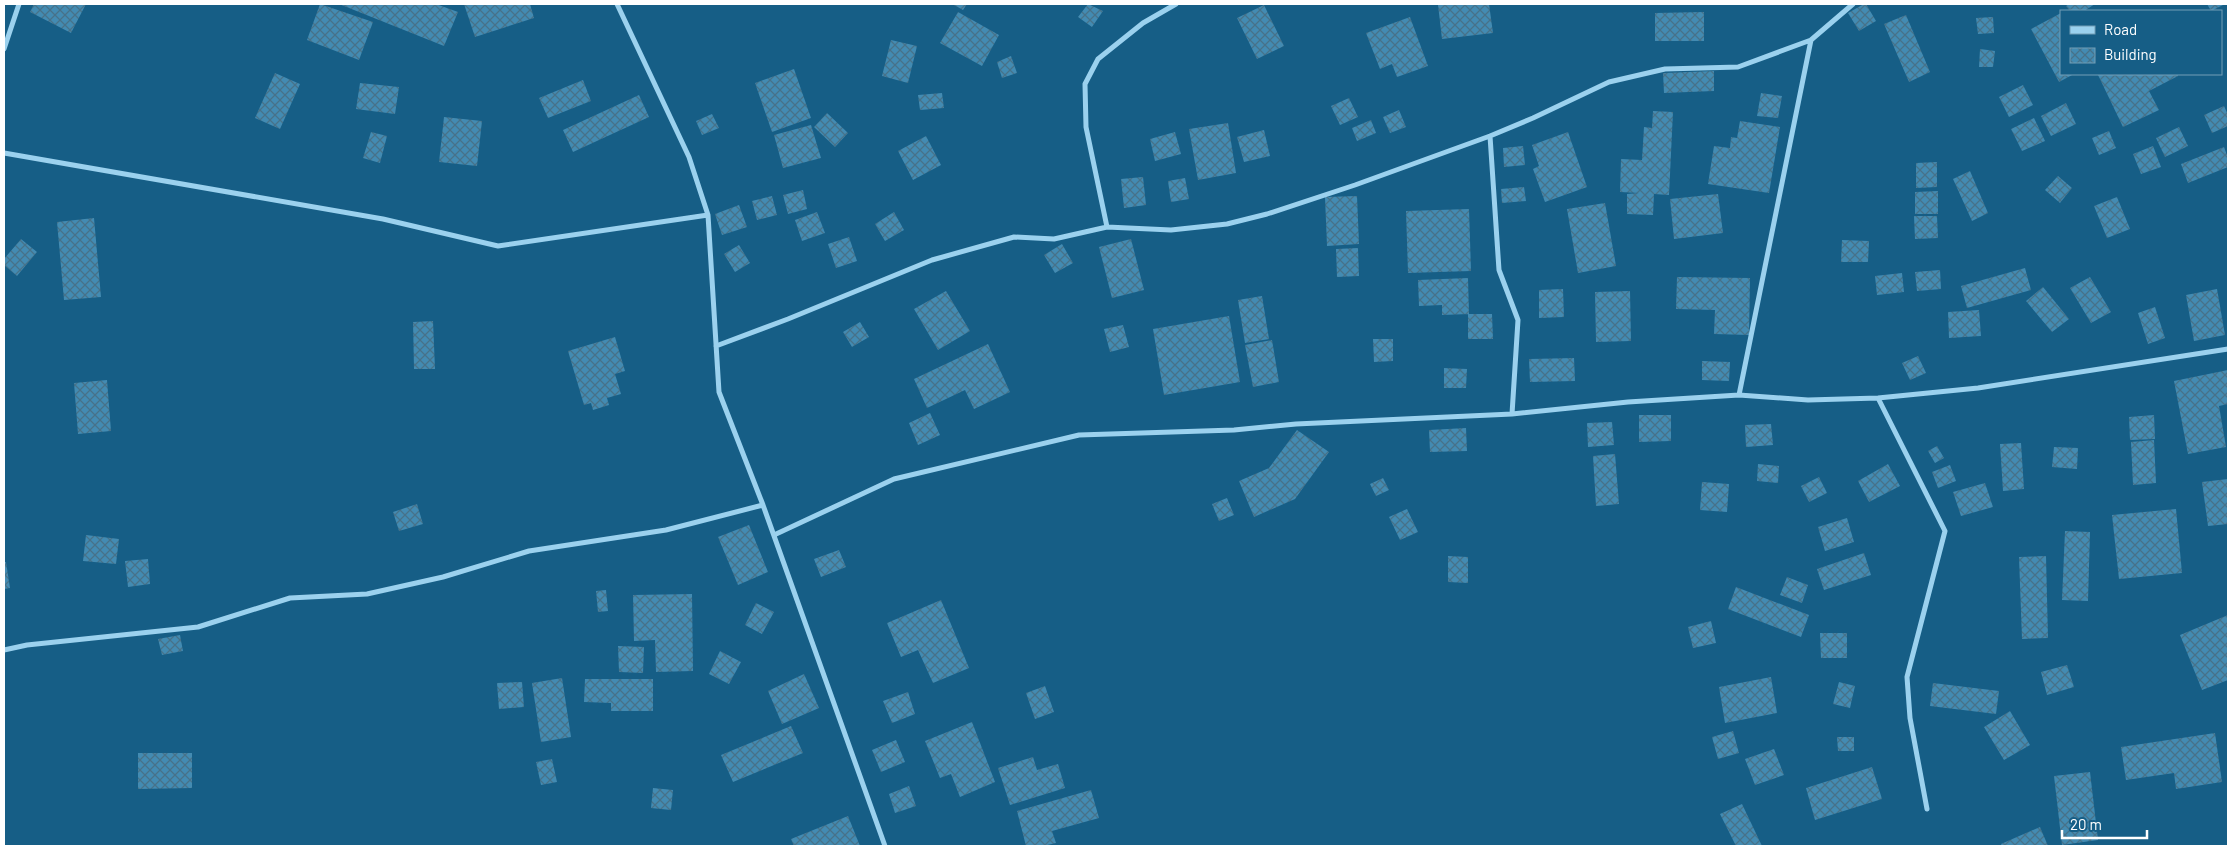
<svg xmlns="http://www.w3.org/2000/svg" width="2232" height="850" font-family="Barlow,sans-serif">
  <defs>
    <pattern id="building-cross-hatch" width="8" height="8" patternUnits="userSpaceOnUse" patternTransform="scale(1.25)"><rect width="8" height="8" fill="#438bb2"/><path d="M0 0l8 8M0 8l8-8" fill="none" stroke="#477289"/></pattern>
  </defs>
  <rect width="100%" height="100%" fill="#165e86"/>
  <!-- building -->
  <path fill="url(#building-cross-hatch)" d="M34,4H86L71,33L30,12Z
    M320,4L373,22L359,60L307,40Z
    M339,4H436L458,12L444,46Z
    M464,4H530L534,18L475,37Z
    M952,4H967L963,10Z
    M1088,4L1103,11L1092,27L1078,17Z
    M1451,4H1489L1493,33L1442,39L1438,5Z
    M1864,4H1866L1876,21L1859,31L1848,13Z
    M2069,4H2095L2084,11H2070L2066,6Z
    M2207,4H2225L2211,11Z
    M1264,5L1284,46L1257,59L1237,18Z
    M958,12L999,35L982,66L940,43Z
    M1704,12V41H1655V13Z
    M2061,13V74H2074L2059,82L2031,29Z
    M1906,15L1930,72L1909,82L1884,24Z
    M1410,17L1428,66L1397,77L1392,64L1380,69L1366,33Z
    M1993,17L1994,33L1978,34L1976,18Z
    M891,40L917,46L908,83L882,76Z
    M1980,49L1995,51L1993,67H1979Z
    M1011,56L1017,73L1002,78L997,62Z
    M794,69L811,118L772,132L755,83Z
    M1714,71V91L1664,93L1663,73Z
    M275,73L300,84L280,129L255,118Z
    M2102,74H2177L2178,76L2149,91L2159,110L2123,127L2098,75Z
    M583,80L591,101L548,118L539,98Z
    M360,83L399,87L395,114L356,109Z
    M2023,85L2033,105L2009,117L1999,97Z
    M942,93L944,108L920,110L918,95Z
    M1761,93L1782,96L1778,118L1757,116Z
    M639,95L649,117L573,152L563,130Z
    M1349,98L1358,117L1340,125L1331,106Z
    M2066,103L2076,124L2051,136L2041,116Z
    M2224,106L2228,115V126L2212,133L2204,115Z
    M1399,110L1406,127L1390,133L1383,117Z
    M1653,111L1673,112L1669,195L1654,194L1653,215L1627,214V194L1639,193L1620,192L1621,159L1642,160L1644,127L1652,128Z
    M827,113L848,133L835,147L814,127Z
    M712,114L719,128L702,135L696,121Z
    M444,117L482,121L477,166L439,162Z
    M2034,118L2045,141L2022,151L2011,129Z
    M1371,120L1376,133L1357,141L1352,128Z
    M1740,121L1780,127L1769,193L1708,184L1714,146L1730,148L1731,137L1737,138Z
    M1228,123L1236,173L1198,180L1189,129Z
    M811,125L821,158L783,168L774,135Z
    M2179,127L2188,146L2165,157L2156,138Z
    M1264,130L1270,156L1244,162L1237,137Z
    M2109,131L2116,148L2099,155L2092,138Z
    M371,132L387,136L380,163L363,158Z
    M1175,132L1181,154L1155,161L1150,139Z
    M1568,132L1587,187L1545,202L1533,169L1539,166L1532,145Z
    M926,136L941,165L913,180L898,151Z
    M1523,146L1525,165L1504,167L1503,148Z
    M2153,146L2161,167L2141,174L2133,154Z
    M2224,147L2228,158V167L2188,183L2181,164Z
    M1937,162V187L1916,188V163Z
    M1970,171L1988,213L1972,221L1953,179Z
    M2058,176L2072,188L2060,203L2045,190Z
    M1143,177L1146,205L1124,208L1121,179Z
    M1185,178L1189,199L1171,202L1168,181Z
    M1524,187L1526,201L1502,203L1501,189Z
    M803,190L807,209L788,214L783,195Z
    M1938,191V214H1915V192Z
    M1718,194L1723,233L1674,239L1670,199Z
    M772,196L777,215L757,220L752,201Z
    M1357,196L1359,244L1327,246L1325,197Z
    M2117,197L2130,229L2107,238L2094,206Z
    M1605,203L1616,266L1578,273L1567,209Z
    M739,205L747,227L722,235L715,214Z
    M1469,209L1471,271L1408,273L1406,211Z
    M817,212L825,233L802,241L795,220Z
    M894,212L904,230L885,241L875,224Z
    M1914,216H1937L1938,238L1915,239Z
    M94,218L101,297L64,300L57,222Z
    M849,237L857,261L836,268L828,244Z
    M21,239L37,252L17,276L4,265V259Z
    M1131,239L1144,290L1112,298L1099,247Z
    M1842,240L1869,241L1868,262H1841Z
    M1062,244L1073,263L1055,273L1044,255Z
    M739,245L750,263L735,272L724,254Z
    M1358,248L1359,276L1337,277L1336,249Z
    M2025,268L2031,290L1967,308L1961,286Z
    M1940,270L1941,289L1917,291L1915,272Z
    M1902,273L1904,292L1877,295L1875,276Z
    M1677,277L1750,278L1749,335L1714,334L1715,310L1676,309Z
    M2090,277L2111,312L2091,323L2070,288Z
    M1468,278L1469,314L1442,315V305L1419,306L1418,280Z
    M2043,287L2069,319L2052,332L2026,301Z
    M1563,289L1564,317L1539,318V290Z
    M2217,289L2225,335L2194,341L2186,295Z
    M946,291L970,331L938,350L914,309Z
    M1630,291L1631,341L1596,342L1595,292Z
    M1262,296L1269,339L1245,343L1238,300Z
    M2155,307L2165,338L2148,344L2138,313Z
    M1979,310L1981,336L1949,338L1948,312Z
    M1468,314H1492L1493,339H1468Z
    M1229,316L1240,382L1164,395L1153,329Z
    M433,321L435,369H414L413,322Z
    M860,322L869,337L852,347L843,332Z
    M1123,325L1129,347L1110,352L1104,329Z
    M615,337L625,371L615,374L621,394L607,398L609,405L593,410L591,403L584,405L568,351Z
    M1373,339H1393V361L1374,362Z
    M1272,340L1279,382L1253,387L1245,345Z
    M988,344L1010,392L974,409L965,390L927,408L914,379Z
    M1918,356L1926,373L1910,380L1902,363Z
    M1574,358L1575,381L1530,382L1529,359Z
    M1702,361L1730,362L1729,381L1702,380Z
    M1444,368L1467,369L1466,388H1444Z
    M2228,370V404L2219,406L2226,447L2188,454L2174,381Z
    M107,380L111,431L78,434L74,383Z
    M930,413L940,435L918,445L909,423Z
    M1639,415H1671V441L1639,442Z
    M2154,415L2155,439L2130,440L2129,417Z
    M1612,422L1614,445L1588,447L1587,423Z
    M1771,424L1773,445L1746,447L1745,425Z
    M1466,428L1467,451L1430,452L1429,430Z
    M1297,430L1329,452L1295,499L1254,517L1239,481L1269,468Z
    M2154,440L2156,483L2133,485L2131,442Z
    M2021,443L2024,489L2003,491L2000,444Z
    M1937,446L1944,458L1935,463L1928,451Z
    M2054,447L2078,448L2077,469L2052,467Z
    M1615,454L1619,504L1596,506L1593,456Z
    M1758,464L1779,466L1778,483L1757,481Z
    M1888,464L1900,486L1869,502L1858,481Z
    M1950,465L1956,481L1938,488L1932,472Z
    M1819,477L1827,493L1809,502L1801,486Z
    M1383,478L1389,490L1376,496L1370,484Z
    M2228,479V524L2208,526L2202,482Z
    M1702,482L1729,484L1727,512L1700,510Z
    M1985,483L1993,507L1961,516L1953,492Z
    M1227,498L1234,515L1219,521L1212,504Z
    M417,504L423,524L399,531L393,512Z
    M1407,509L1418,532L1400,540L1389,517Z
    M2176,509L2182,573L2119,579L2112,515Z
    M1847,518L1854,542L1825,551L1818,527Z
    M749,525L768,572L738,585L718,537Z
    M2065,531L2090,532L2088,601L2062,600Z
    M86,535L119,539L116,564L83,561Z
    M839,550L846,567L821,577L814,559Z
    M1864,553L1871,575L1824,590L1817,569Z
    M1448,556L1468,557V583L1448,582Z
    M2046,556L2048,638L2022,639L2019,557Z
    M148,559L150,584L128,587L125,561Z
    M4,562H6L10,588L4,589Z
    M1787,577L1808,585L1802,603L1780,595Z
    M1736,587L1809,615L1801,637L1728,609Z
    M606,590L608,611L598,612L596,591Z
    M692,594L693,671L656,672L655,640L634,641L633,595Z
    M941,600L969,668L933,683L918,650L901,657L887,623Z
    M756,603L774,612L762,634L745,625Z
    M2228,615V680L2202,690L2180,635Z
    M1711,621L1716,643L1693,648L1688,627Z
    M1820,633H1847V658H1821Z
    M180,635L183,651L162,655L158,639Z
    M618,646L644,647L643,673L619,672Z
    M720,651L741,662L729,684L709,674Z
    M2067,665L2074,687L2047,695L2041,672Z
    M804,674L819,708L782,724L768,691Z
    M1771,677L1777,713L1725,723L1719,687Z
    M562,678L571,737L541,742L532,683Z
    M585,679H653V711H611V703L584,702Z
    M522,682L524,707L499,709L497,683Z
    M1839,682L1855,686L1850,708L1833,704Z
    M1933,683L1999,691L1996,714L1930,706Z
    M1045,686L1054,712L1035,719L1026,693Z
    M908,692L915,714L892,723L883,701Z
    M2010,711L2030,745L2004,760L1984,727Z
    M972,722L995,782L960,797L951,774L940,778L925,741Z
    M791,726L803,753L733,782L721,755Z
    M1733,731L1739,753L1718,759L1712,737Z
    M2215,733L2222,782L2176,789L2174,773L2126,780L2121,747Z
    M1837,737H1854V751H1838Z
    M896,740L905,762L881,772L872,750Z
    M1774,749L1784,775L1755,785L1745,759Z
    M138,753H192V788L138,789Z
    M1033,757L1037,770L1058,764L1065,788L1010,805L998,768Z
    M552,759L557,782L541,785L536,762Z
    M1872,767L1882,799L1815,820L1806,788Z
    M2090,772L2098,840L2062,845L2054,776Z
    M909,786L916,806L895,813L889,794Z
    M653,788L673,790L671,810L651,808Z
    M1091,790L1099,818L1052,831L1056,843L1043,846H1026L1017,811Z
    M1742,804L1762,846H1736L1720,814Z
    M848,816L860,846H794L791,839Z
    M2040,827L2048,846H2002L2001,844Z"/>
  <g fill="none" stroke-linecap="round" stroke-linejoin="round">
    <!-- minor -->
    <path stroke="#9bd1ee" stroke-width="5" d="M617,4L689,157L708,215L719,392L763,505L885,846
      M4,49L19,4
      M4,153L383,219L498,246L708,215
      M1107,227L1086,127L1085,84L1098,59L1143,23L1176,4
      M716,346L788,319L932,260L1014,237L1054,239L1107,227L1171,230L1227,224L1267,214L1355,185L1490,136
      M1739,395L1811,40
      M1878,398L1945,531L1907,677L1910,718L1927,809
      M1512,414L1518,320L1499,270L1490,136L1533,118L1609,82L1665,69L1738,67L1811,40L1853,4
      M774,535L894,479L1079,435L1234,430L1296,424L1512,414L1628,402L1739,395L1808,400L1878,398L1978,388L2228,349
      M4,650L27,645L198,627L290,598L367,594L443,577L529,551L666,530L763,505"/>
  </g>
  <!-- border -->
  <rect width="2232" height="850" fill="none" stroke="#ffffff" stroke-width="10"/>
  <!-- legend -->
  <rect x="2060" y="10" width="162" height="65" fill="#165e86" stroke="#739eb6"/>
  <rect x="2070" y="26" width="25" height="8" fill="#9bd1ee" stroke="#739eb6"/>
  <text x="2104" y="35" font-size="15" fill="#ffffff">Road</text>
  <rect x="2070" y="48" width="25" height="15" fill="url(#building-cross-hatch)" stroke="#739eb6"/>
  <text x="2104" y="60" font-size="15" fill="#ffffff">Building</text>
  <!-- scale -->
  <path d="M2062 830v8h85v-8" fill="none" stroke="#ffffff" stroke-width="2.5"/>
  <text x="2070" y="830" font-size="15" fill="#ffffff" stroke="#165e86" stroke-width="4" paint-order="stroke">20 m</text>
</svg>
